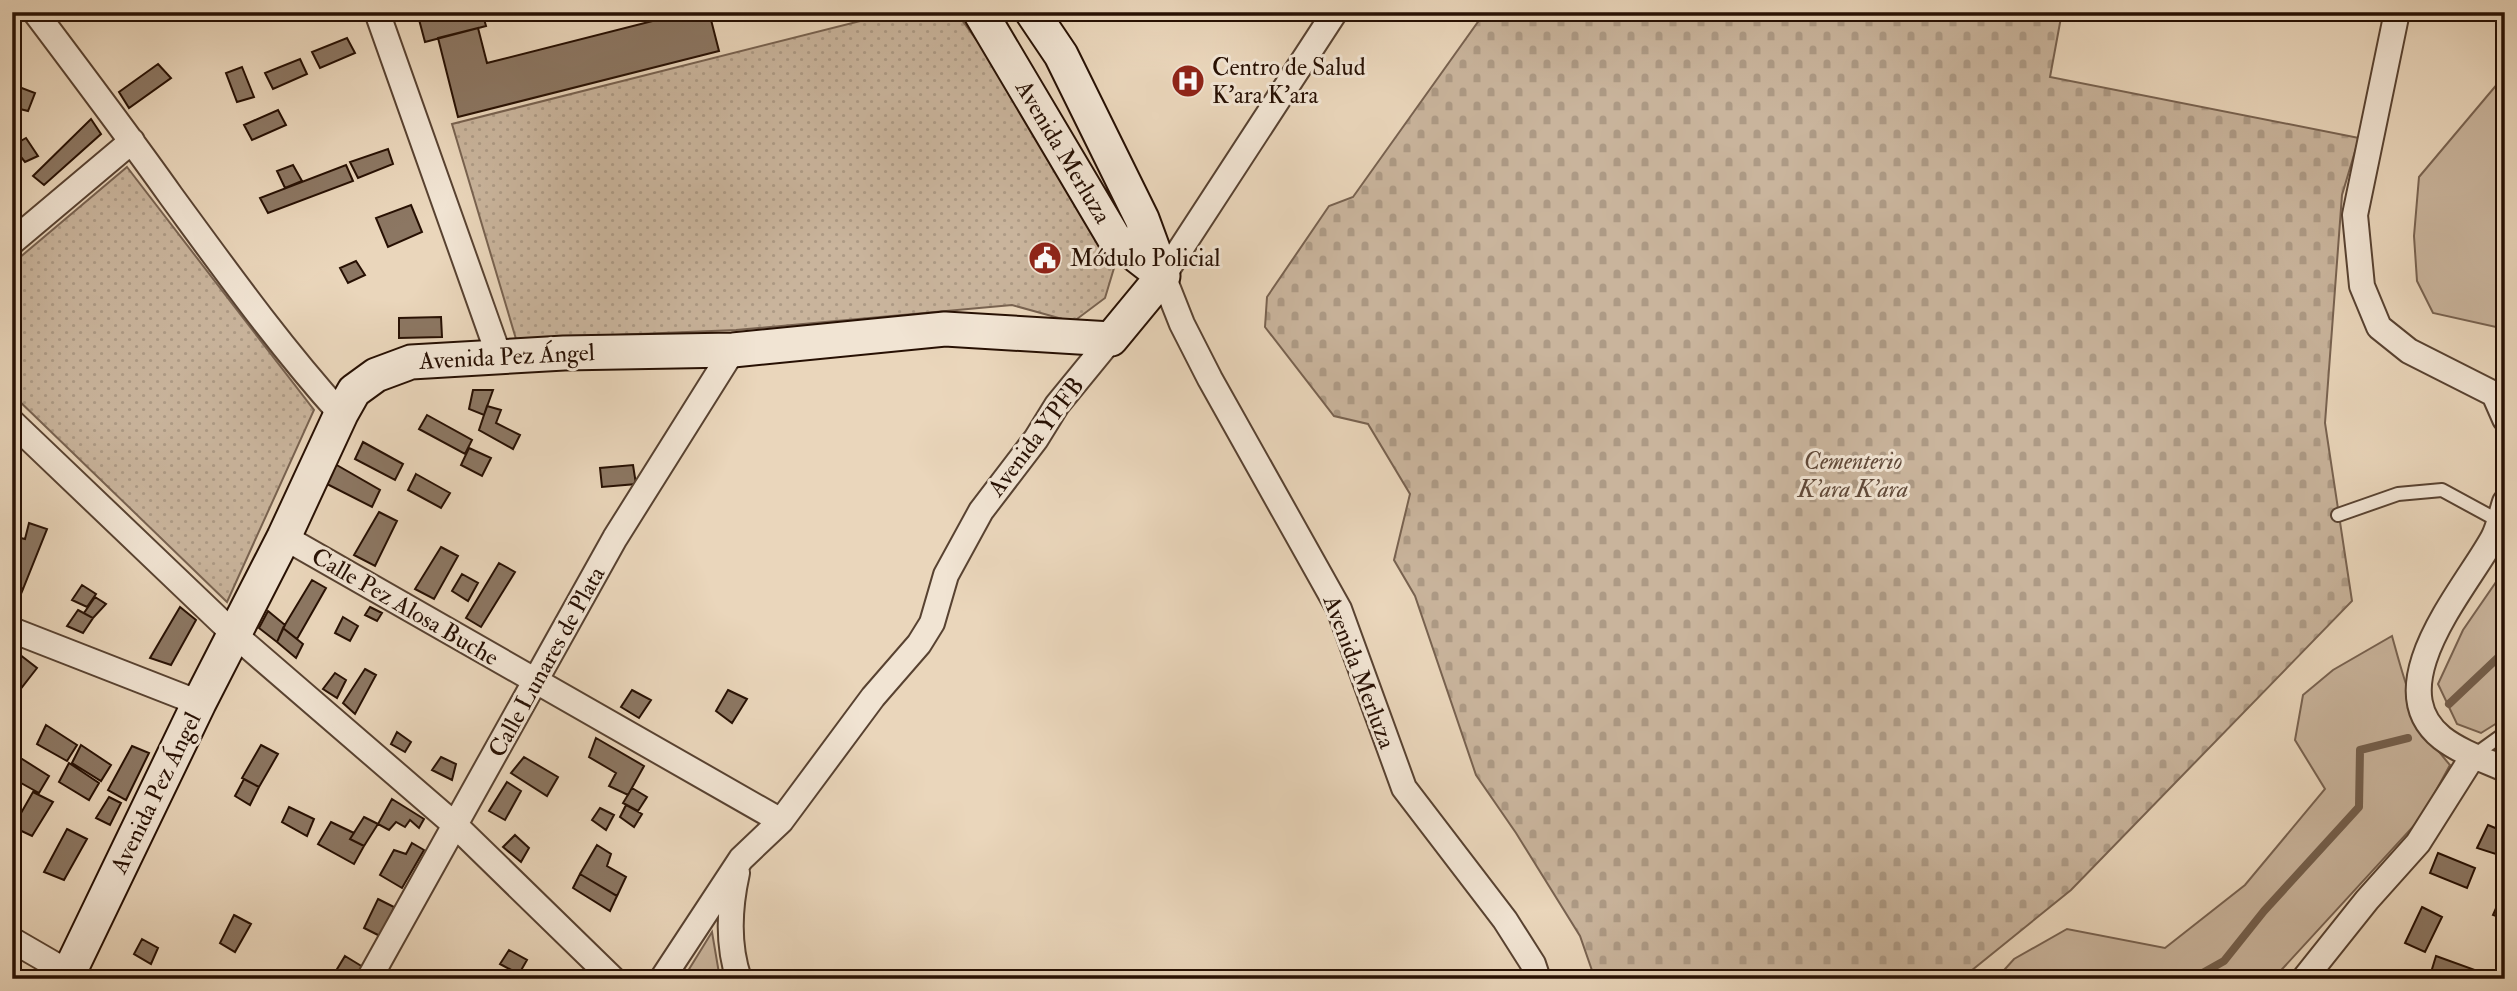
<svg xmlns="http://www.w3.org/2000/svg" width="2517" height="991" font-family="'IM FELL Double Pica',serif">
  <defs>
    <pattern id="cemetery-stones" width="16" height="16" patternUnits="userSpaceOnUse" patternTransform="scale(1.75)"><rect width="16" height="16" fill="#c9b49c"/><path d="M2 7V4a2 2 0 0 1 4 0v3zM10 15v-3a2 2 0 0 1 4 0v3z" fill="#ad9a85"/></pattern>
    <pattern id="park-dots" width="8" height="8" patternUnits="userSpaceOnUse" patternTransform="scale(1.75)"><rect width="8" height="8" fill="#c9b49c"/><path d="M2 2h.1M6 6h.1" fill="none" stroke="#ad9a85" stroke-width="1.8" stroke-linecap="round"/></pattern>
  </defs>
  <rect width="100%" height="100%" fill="#ead6bb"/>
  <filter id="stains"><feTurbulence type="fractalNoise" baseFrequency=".00286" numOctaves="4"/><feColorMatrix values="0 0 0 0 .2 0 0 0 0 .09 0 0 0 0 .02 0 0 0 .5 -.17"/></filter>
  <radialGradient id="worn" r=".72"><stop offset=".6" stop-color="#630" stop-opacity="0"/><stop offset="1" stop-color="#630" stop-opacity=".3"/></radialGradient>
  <!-- green -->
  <path fill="#c9b49c" stroke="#786250" stroke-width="2" d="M2505,57V329L2433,313L2417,281L2414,236L2419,177L2499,82Z
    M2505,569V718L2481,733L2457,724L2438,684L2463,630Z
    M2392,636C2405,683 2416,729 2450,765L2421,818L2273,979H1996L2014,959L2067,929L2165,948L2245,885L2325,789L2295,740L2303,695L2333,670Z
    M712,932L720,979H683Z"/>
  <!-- cemetery -->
  <path fill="url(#cemetery-stones)" stroke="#786250" stroke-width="2" d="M1485,12H2062L2050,77L2359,138L2342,195L2325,423L2352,601L2071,890L1961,979H1595L1580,936L1516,833L1476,775L1415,596L1394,560L1410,494L1368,424L1334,416L1265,327L1267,297L1329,206L1353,197Z"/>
  <!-- park -->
  <path fill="url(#park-dots)" stroke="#786250" stroke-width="2" d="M896,12H956L1032,116L1114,268L1105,298L1073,322L1012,305L736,330L516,339L452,124Z
    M127,167L314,410L227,602L12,394V264Z"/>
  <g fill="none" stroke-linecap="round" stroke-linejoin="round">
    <!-- stream -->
    <path stroke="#745f4c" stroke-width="8" d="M2449,704L2505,651
      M2192,979L2224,961L2264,911L2359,807L2360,750L2408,738"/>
  </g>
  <!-- building -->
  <path fill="#8c7763" stroke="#271003" stroke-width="2" d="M417,12H482L486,26L425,42Z
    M688,12H709L719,51L458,117L438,38L478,28L487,63Z
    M347,38L355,53L320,68L312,52Z
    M300,59L307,74L273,89L265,73Z
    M158,64L171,78L129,108L119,92Z
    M242,67L254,97L237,102L226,73Z
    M19,87L35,93L28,111L12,107Z
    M278,110L286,125L252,140L244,125Z
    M91,119L101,134L44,185L33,176Z
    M26,138L38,156L25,162L12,146Z
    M388,149L393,164L358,178L350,162Z
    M293,165L302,181L285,188L277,171Z
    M346,165L353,181L268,213L260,198Z
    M411,205L422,232L388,247L376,218Z
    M356,261L365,275L348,283L340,268Z
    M441,317L442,337L399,338V318Z
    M473,390H493L484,415L469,409Z
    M487,406L501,410L496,423L520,435L513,449L479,430Z
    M427,415L472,440L465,454L419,429Z
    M363,442L403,464L395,480L355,459Z
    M469,448L491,458L482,476L461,465Z
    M335,464L380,490L372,507L325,483Z
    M633,465L636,484L602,487L600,468Z
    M416,474L450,493L441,508L408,490Z
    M379,512L397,521L375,566L354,555Z
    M29,523L47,529L23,589L12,585V536L25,539Z
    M441,547L458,556L434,599L415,589Z
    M499,563L515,572L481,627L466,618Z
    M462,574L478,583L468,601L452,591Z
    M312,580L326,588L297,639L283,628Z
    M12,585L23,589L15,608L12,607Z
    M82,585L96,594L87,607L72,600Z
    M95,597L106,604L93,618L84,613Z
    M180,607L196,620L171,665L150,658Z
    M370,607L382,613L377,621L365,615Z
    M78,610L93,618L83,633L67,626Z
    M268,611L285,625L277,642L259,628Z
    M343,617L358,626L350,641L335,633Z
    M283,628L303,644L296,658L277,642Z
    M19,654L37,668L12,700V662Z
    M365,669L376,675L355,714L343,703Z
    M335,673L346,680L337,698L323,689Z
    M632,690L651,700L639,718L621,707Z
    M728,690L747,699L732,723L716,711Z
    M46,725L77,745L67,761L37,744Z
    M397,732L411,742L405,752L391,744Z
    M596,738L644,766L628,795L609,786L616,773L589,757Z
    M81,745L111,765L101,781L72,763Z
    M261,745L278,754L259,787L242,778Z
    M132,746L149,753L126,800L108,790Z
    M19,757L49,776L39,793L12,778V769Z
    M441,757L456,764L452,780L432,770Z
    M524,757L558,777L547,796L511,773Z
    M69,763L99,783L89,800L59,782Z
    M244,779L259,787L250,805L235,796Z
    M507,782L521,791L505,820L489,811Z
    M632,788L647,797L638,811L623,803Z
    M33,792L53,802L32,836L13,827Z
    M109,797L121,803L110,825L96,818Z
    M392,799L424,819L419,828L410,820L405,827L396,822L389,830L378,824Z
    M626,805L642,814L634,827L620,817Z
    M289,807L314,819L307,836L282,822Z
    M600,808L614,815L606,830L592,820Z
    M364,817L378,824L364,846L350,839Z
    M331,822L354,833L350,839L364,846L354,864L318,844Z
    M2488,825L2505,832V857L2477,848Z
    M67,829L87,839L64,880L44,872Z
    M515,835L529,848L521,862L503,847Z
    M412,843L424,850L402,888L380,875L394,850L406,854Z
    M597,845L611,854L607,866L626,877L617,896L580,874Z
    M2438,853L2475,868L2467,888L2430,873Z
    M580,874L617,896L610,911L573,888Z
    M2501,897L2505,899V919L2493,915Z
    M378,899L394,907L382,937L364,928Z
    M2422,907L2442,917L2425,952L2405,943Z
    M234,915L251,924L235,952L220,943Z
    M142,939L158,948L151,964L134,954Z
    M509,950L527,960L519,974L500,964Z
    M345,956L363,967L356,979H331Z
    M2436,956L2475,970L2472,979H2429Z"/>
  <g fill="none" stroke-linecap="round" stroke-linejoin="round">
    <defs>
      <path id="lane" d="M2338,515L2398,494L2442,490L2499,521
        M2473,756L2505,733"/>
      <path id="street" d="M35,12C81,73 127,134 171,196C226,271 278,344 341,414
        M377,12L499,356
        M1335,12L1163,276L1182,324L1210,379L1339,609L1404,788L1505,920L1533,964L1538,979
        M2397,12L2355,215L2362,286L2379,327L2409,351L2494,394L2505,419
        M12,242L132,141
        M12,422L235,635L455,825L613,979
        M2505,502C2501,514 2499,527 2493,538C2466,588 2377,686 2442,738C2460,752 2484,760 2505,769
        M284,537L781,821
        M12,630L199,703
        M737,873C729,909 727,944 739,979
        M12,940L69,973
        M369,979L615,538L733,350
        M662,979L741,859L781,821L873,697L919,644L932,623L946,575L981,511L1036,439L1057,405L1111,339
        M2304,979L2367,900L2418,843L2473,756"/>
      <path id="secondary" d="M980,12L1114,238L1163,276
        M1032,12L1061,55L1142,219L1163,276
        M66,979L199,703L284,537L341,414L354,391L376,375L411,362L564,353L733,350L945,329L1111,339L1163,276"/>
    </defs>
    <!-- lane casing -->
    <use href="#lane" stroke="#584231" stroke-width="16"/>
    <!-- street casing -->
    <use href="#street" stroke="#584231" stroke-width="28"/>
    <!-- secondary casing -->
    <use href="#secondary" stroke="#271003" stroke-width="37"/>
    <!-- lane -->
    <use href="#lane" stroke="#f1e4d3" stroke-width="12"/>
    <!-- street -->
    <use href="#street" stroke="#f1e4d3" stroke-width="24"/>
    <!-- secondary -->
    <use href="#secondary" stroke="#f1e4d3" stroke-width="33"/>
  </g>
  <!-- icons -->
  <defs>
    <symbol id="hospital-disc" viewBox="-11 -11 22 22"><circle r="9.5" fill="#8f2418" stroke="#f1e4d3"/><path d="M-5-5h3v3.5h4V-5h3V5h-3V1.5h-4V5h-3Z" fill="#fff"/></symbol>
    <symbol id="civic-disc" viewBox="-11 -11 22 22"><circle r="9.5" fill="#8f2418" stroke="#f1e4d3"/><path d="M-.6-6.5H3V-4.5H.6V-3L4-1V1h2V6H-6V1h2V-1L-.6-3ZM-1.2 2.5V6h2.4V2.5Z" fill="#fff"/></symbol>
  </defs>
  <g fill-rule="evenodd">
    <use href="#hospital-disc" x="1169" y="62" width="38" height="38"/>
    <use href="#civic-disc" x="1026" y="239" width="38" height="38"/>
  </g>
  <g text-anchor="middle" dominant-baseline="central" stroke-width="6" stroke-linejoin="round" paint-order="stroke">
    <!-- poi labels -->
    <g font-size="24" fill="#271003" stroke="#f1e4d3" text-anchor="start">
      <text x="1212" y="67">Centro de Salud<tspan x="1212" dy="28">K'ara K'ara</tspan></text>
      <text x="1070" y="258">Módulo Policial</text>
    </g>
    <!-- street labels -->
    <g font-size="24" fill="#271003" stroke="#f1e4d3">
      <text transform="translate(1063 152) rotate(59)">Avenida Merluza</text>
      <text transform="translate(507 357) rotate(-3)">Avenida Pez Ángel</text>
      <text transform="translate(1036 437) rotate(-53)">Avenida YPFB</text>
      <text transform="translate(405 607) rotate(30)">Calle Pez Alosa Buche</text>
      <text transform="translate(547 662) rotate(-61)">Calle Lunares de Plata</text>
      <text transform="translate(1359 672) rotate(69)">Avenida Merluza</text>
      <text transform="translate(156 793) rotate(-64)">Avenida Pez Ángel</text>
    </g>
    <!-- park labels -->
    <g font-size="24" font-style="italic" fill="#604939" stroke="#f1e4d3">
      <text x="1853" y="461">Cementerio<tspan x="1853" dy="28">K'ara K'ara</tspan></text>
    </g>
  </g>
  <!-- margin -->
  <rect width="2517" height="991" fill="none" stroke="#ead6bb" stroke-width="42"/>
  <rect x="14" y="14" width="2489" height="963" fill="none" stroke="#271003" stroke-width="3.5"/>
  <rect x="21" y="21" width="2475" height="949" fill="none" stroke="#271003" stroke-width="2"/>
  <rect width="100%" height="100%" filter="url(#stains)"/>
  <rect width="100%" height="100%" fill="url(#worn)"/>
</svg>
